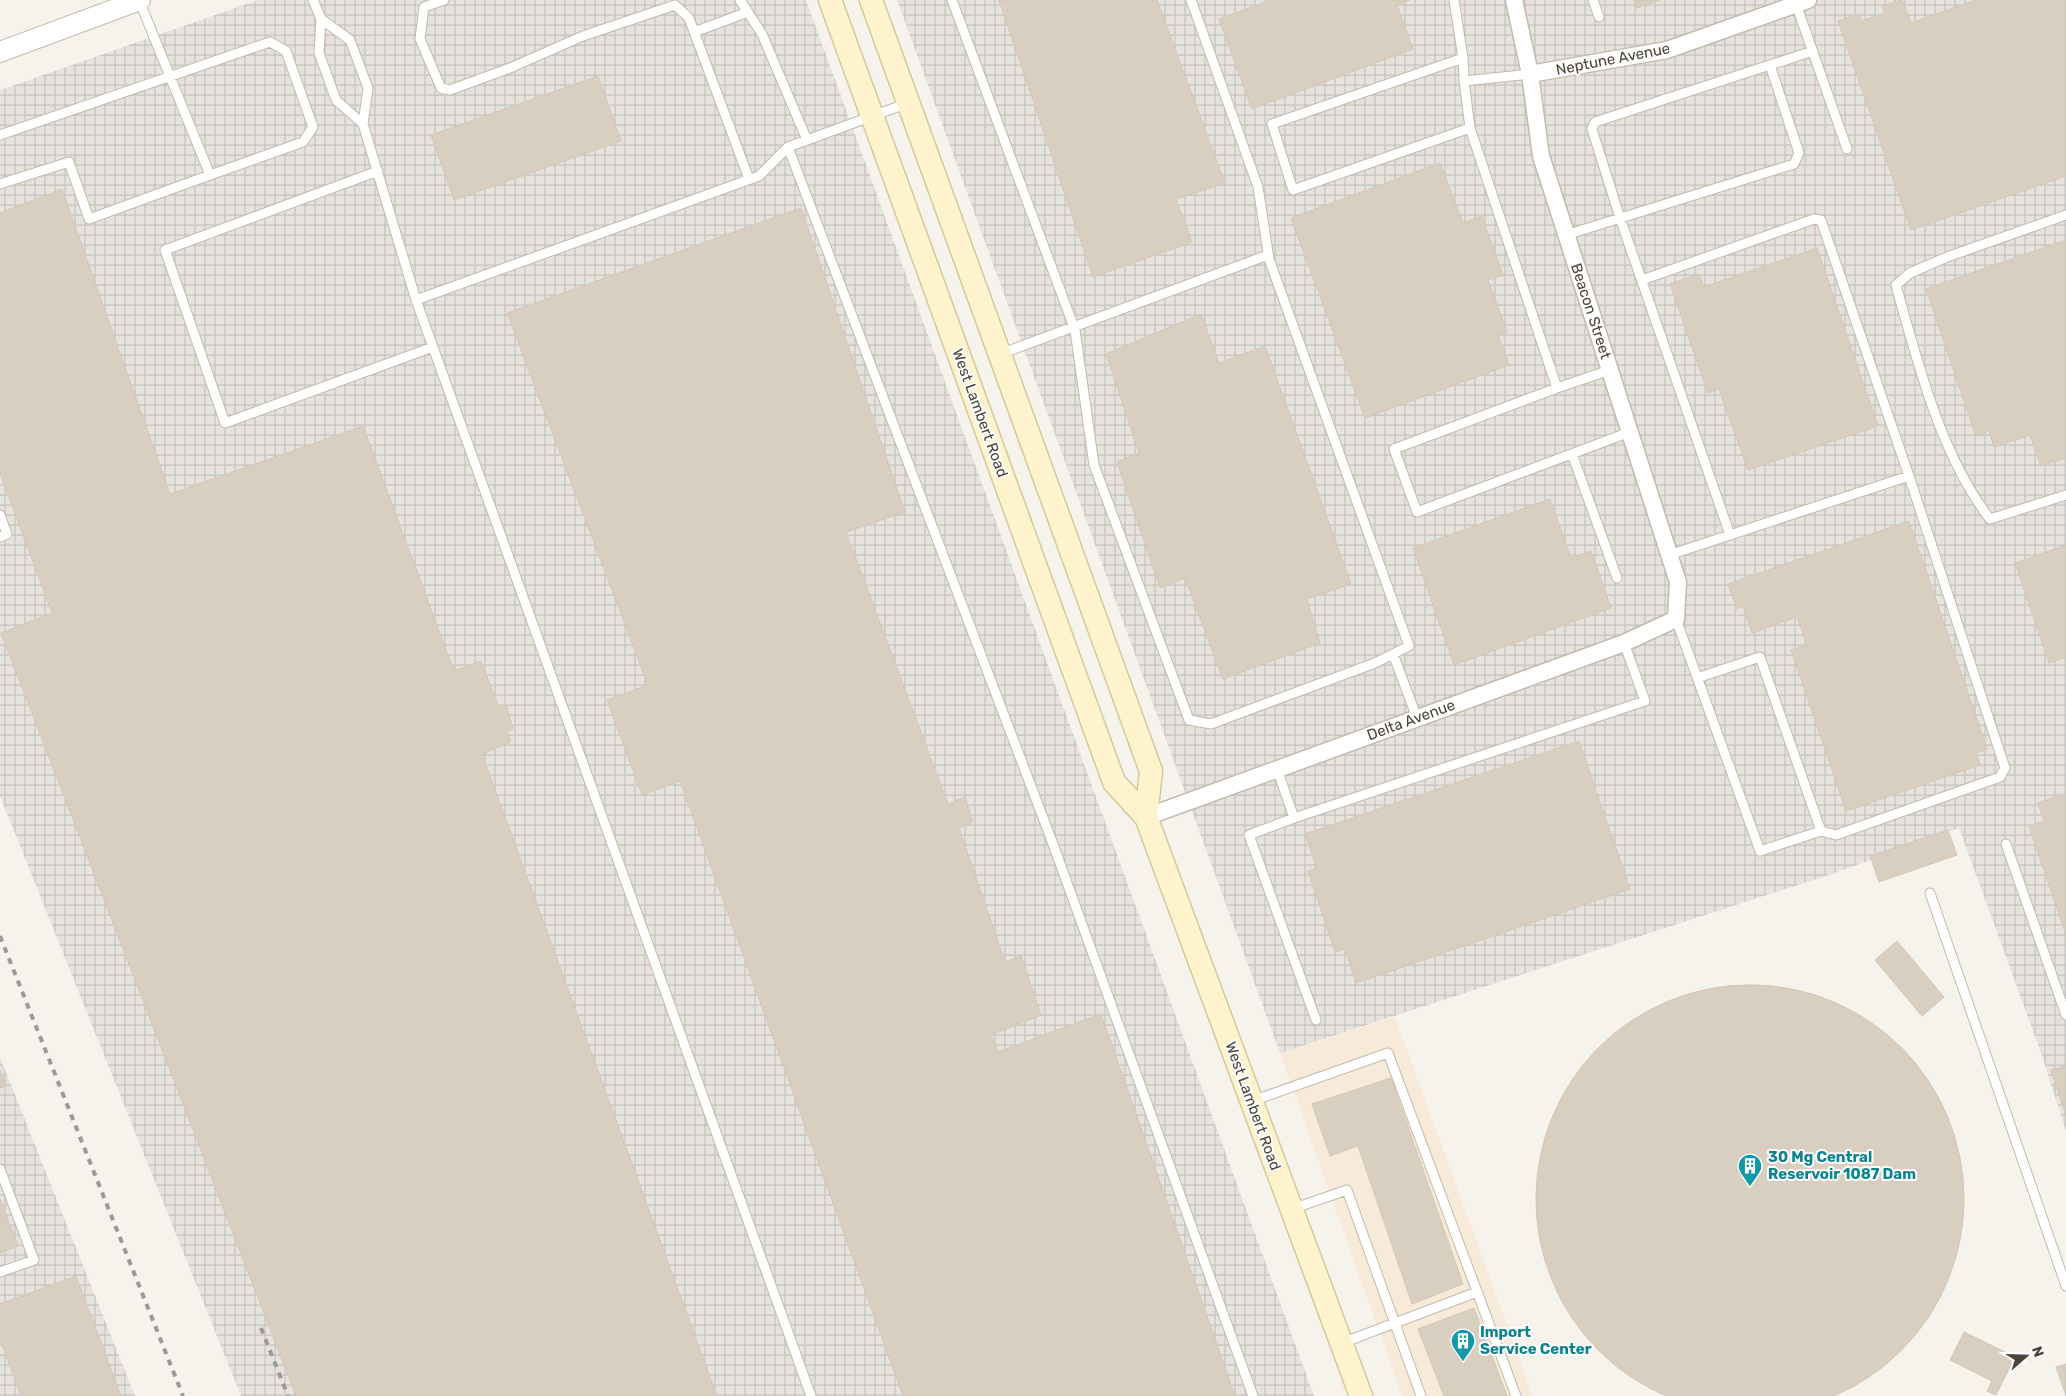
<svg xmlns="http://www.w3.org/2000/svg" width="2066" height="1396" font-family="Rubik,sans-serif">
  <defs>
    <pattern id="industrial-grid" width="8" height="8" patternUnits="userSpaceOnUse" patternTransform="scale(1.25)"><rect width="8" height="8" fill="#e6e2dd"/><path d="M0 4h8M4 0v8" fill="none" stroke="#c7c3be"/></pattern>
  </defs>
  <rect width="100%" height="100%" fill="#f6f3ec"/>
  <!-- commercial -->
  <path fill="#f7ead8" d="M1395,1017L1533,1396H1402L1280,1053Z"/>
  <!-- industrial -->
  <path fill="url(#industrial-grid)" d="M258,0H806L1314,1396H241L0,796V90Z
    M897,0H2066V1131L2040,1050L1959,828L1835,873L1280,1053Z
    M0,1057L135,1396H0Z"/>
  <!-- building -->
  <path fill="#d8cfc1" stroke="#d3c7b4" d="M999,0H1157L1225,183L1176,199L1192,242L1093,277Z
    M1271,0H1410L1397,5L1413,49L1252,109L1219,19Z
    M1634,0H1660L1637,8Z
    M1902,0L1911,23L1975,0H2066V176L1911,230L1838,21L1859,14L1861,21L1885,13L1882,6Z
    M598,76L621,141L454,200L431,135Z
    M1440,163L1463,223L1482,216L1503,275L1488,280L1507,332L1498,335L1509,365L1365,418L1291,218Z
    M62,189L170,494L363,426L454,671L481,661L499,708L506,705L513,729L507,732L511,742L482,754L717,1396H296L1,633L52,613L0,473V213Z
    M801,208L905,512L846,532L948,804L965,797L973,822L959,828L1005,962L1021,956L1041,1015L991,1035L998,1052L1101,1014L1235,1396H903L680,781L642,795L607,700L648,685L507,313Z
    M2066,240V458L2041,466L2030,435L1994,447L1989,431L1976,436L1926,289Z
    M1817,248L1878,426L1748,470L1719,389L1708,393L1670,284L1699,274L1704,287Z
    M1201,314L1219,363L1265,346L1351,584L1307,599L1320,643L1223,679L1185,578L1160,588L1117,462L1139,453L1106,354Z
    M1550,499L1571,558L1591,551L1611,608L1454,665L1413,548Z
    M1909,521L1987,749L1976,753L1980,765L1846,811L1791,650L1807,645L1797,617L1752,633L1743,606L1737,609L1728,584Z
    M2066,545V657L2049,663L2015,563Z
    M1579,741L1630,889L1356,983L1345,949L1335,952L1308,871L1317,868L1305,834Z
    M2066,793V935L2029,826L2044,821L2038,803Z
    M1948,830L1957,855L1879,882L1870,856Z
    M1897,941L1944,997L1922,1016L1875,960Z
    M1536 1199a214 214 0 1 1 428 0a214 214 0 1 1-428 0Z
    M2066,1066V1115L2051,1070Z
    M0,1070L6,1086L0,1088Z
    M1391,1078L1463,1284L1412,1304L1358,1146L1330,1156L1312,1104Z
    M0,1199L18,1246L0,1253Z
    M76,1276L121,1396H21L0,1339V1304Z
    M1474,1308L1507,1396H1444L1418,1329Z
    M1964,1332L2015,1357L1996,1395L1987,1391L1992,1381L1950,1360Z
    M2066,1364V1396L2056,1367Z"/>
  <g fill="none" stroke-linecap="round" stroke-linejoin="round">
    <defs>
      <path id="service" d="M313,0L321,19L350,40L368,88L363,124L416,300L811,1396
        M444,0L424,7L420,39L441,88L450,90L510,68L583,36L675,5L689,18L749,179
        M740,0L762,34L807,140
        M952,0L1075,330L1094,465L1189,720L1211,724L1375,663L1409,646L1269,259L1258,187L1191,0
        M1454,0L1463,58
        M1593,0L1599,17
        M1796,4L1847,149
        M321,19L319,53L336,100L363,124
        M694,32L748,12
        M1770,65L1813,51
        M1530,74L1464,81L1470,128L1557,388L1610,370
        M1464,81L1463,58L1272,124L1293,190L1470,128
        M0,135L270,42L286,51L313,127L303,142L210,175L139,0
        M788,147L908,103
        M378,171L165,250L225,423L433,347
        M0,184L69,162L89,219L210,175
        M2066,215L1947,257L1910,273L1896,285C1917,361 1941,456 1990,519L2066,495
        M1566,235L1794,164L1799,153L1770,65L1595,122L1592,129L1620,218L1730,535
        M1642,280L1814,219L1821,220L1909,476
        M416,300L759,176L788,147L1053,844L1253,1396
        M1000,354L1268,255
        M1557,388L1394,449L1417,512L1630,432
        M1572,454L1617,578
        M0,515L7,534L0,537
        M1669,555L1909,476L2005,768L2000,777L1836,835L1821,831
        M1676,619L1760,851L1821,831L1760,657L1697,678
        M1393,654L1417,718
        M1277,769L1294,818L1249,835L1316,1020
        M1294,818L1645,701L1624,643
        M2006,844L2066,1015
        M1930,893L2066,1286
        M1252,1101L1388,1053L1516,1396
        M0,1169L34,1260L0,1272
        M1292,1209L1347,1190L1421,1396
        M1342,1343L1477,1292"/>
      <path id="minor" d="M1530,74L1667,50L1808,0
        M1146,817L1624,643L1676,619L1678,582L1541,156L1530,74L1514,0"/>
      <path id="tertiary" d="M0,52L140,0"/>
      <path id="secondary" d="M830,0L1114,782L1146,817L1361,1396
        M871,0L1151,771L1146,817"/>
    </defs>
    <!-- service casing -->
    <use href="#service" stroke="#c2bbae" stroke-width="11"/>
    <!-- minor casing -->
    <use href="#minor" stroke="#c2bbae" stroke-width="19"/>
    <!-- tertiary casing -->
    <use href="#tertiary" stroke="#c2bbae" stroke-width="22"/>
    <!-- secondary casing -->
    <use href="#secondary" stroke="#d6c79b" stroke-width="25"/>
    <!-- service -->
    <use href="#service" stroke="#fff" stroke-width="9"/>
    <!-- minor -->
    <use href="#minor" stroke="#fff" stroke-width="16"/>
    <!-- tertiary -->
    <use href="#tertiary" stroke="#fff" stroke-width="20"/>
    <!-- secondary -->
    <use href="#secondary" stroke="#fff3cd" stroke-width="22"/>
    <!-- rail -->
    <path stroke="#9a9a9a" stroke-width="4" stroke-dasharray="6 6" stroke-linecap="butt" d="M0,936L183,1396
      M261,1328L288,1396"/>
  </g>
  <!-- icons -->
  <defs>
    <symbol id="building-pin" viewBox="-11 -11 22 30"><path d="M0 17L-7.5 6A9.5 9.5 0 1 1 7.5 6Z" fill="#0f9aa8" stroke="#fff"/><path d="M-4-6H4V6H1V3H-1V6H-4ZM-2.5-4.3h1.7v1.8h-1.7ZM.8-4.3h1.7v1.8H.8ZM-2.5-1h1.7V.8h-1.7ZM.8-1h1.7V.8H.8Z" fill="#fff"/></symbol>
  </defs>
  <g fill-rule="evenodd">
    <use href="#building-pin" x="1736" y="1152" width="28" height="38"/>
    <use href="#building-pin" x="1449" y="1327" width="28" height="38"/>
  </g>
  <g text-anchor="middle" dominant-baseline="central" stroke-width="4" stroke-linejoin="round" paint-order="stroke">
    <!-- street labels -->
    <g font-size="15" fill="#4b4439" stroke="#fff">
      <text transform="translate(1613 59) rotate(-11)">Neptune Avenue</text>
      <text transform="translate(1591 311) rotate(72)">Beacon Street</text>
      <text transform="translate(980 413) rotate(70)">West Lambert Road</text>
      <text transform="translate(1411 720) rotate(-20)">Delta Avenue</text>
      <text transform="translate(1253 1106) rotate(70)">West Lambert Road</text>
    </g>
    <!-- culture labels -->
    <g font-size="15" font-weight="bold" fill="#0d838f" stroke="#fff" text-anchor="start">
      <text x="1768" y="1157">30 Mg Central<tspan x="1768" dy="17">Reservoir 1087 Dam</tspan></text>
      <text x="1480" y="1332">Import<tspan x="1480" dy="17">Service Center</tspan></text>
    </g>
  </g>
  <!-- north arrow -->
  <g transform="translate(2026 1356) rotate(70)" stroke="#ffffff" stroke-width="4" paint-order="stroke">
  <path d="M0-4L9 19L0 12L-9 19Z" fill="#4b4439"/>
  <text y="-8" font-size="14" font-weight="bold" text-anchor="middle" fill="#4b4439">N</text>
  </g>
</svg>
